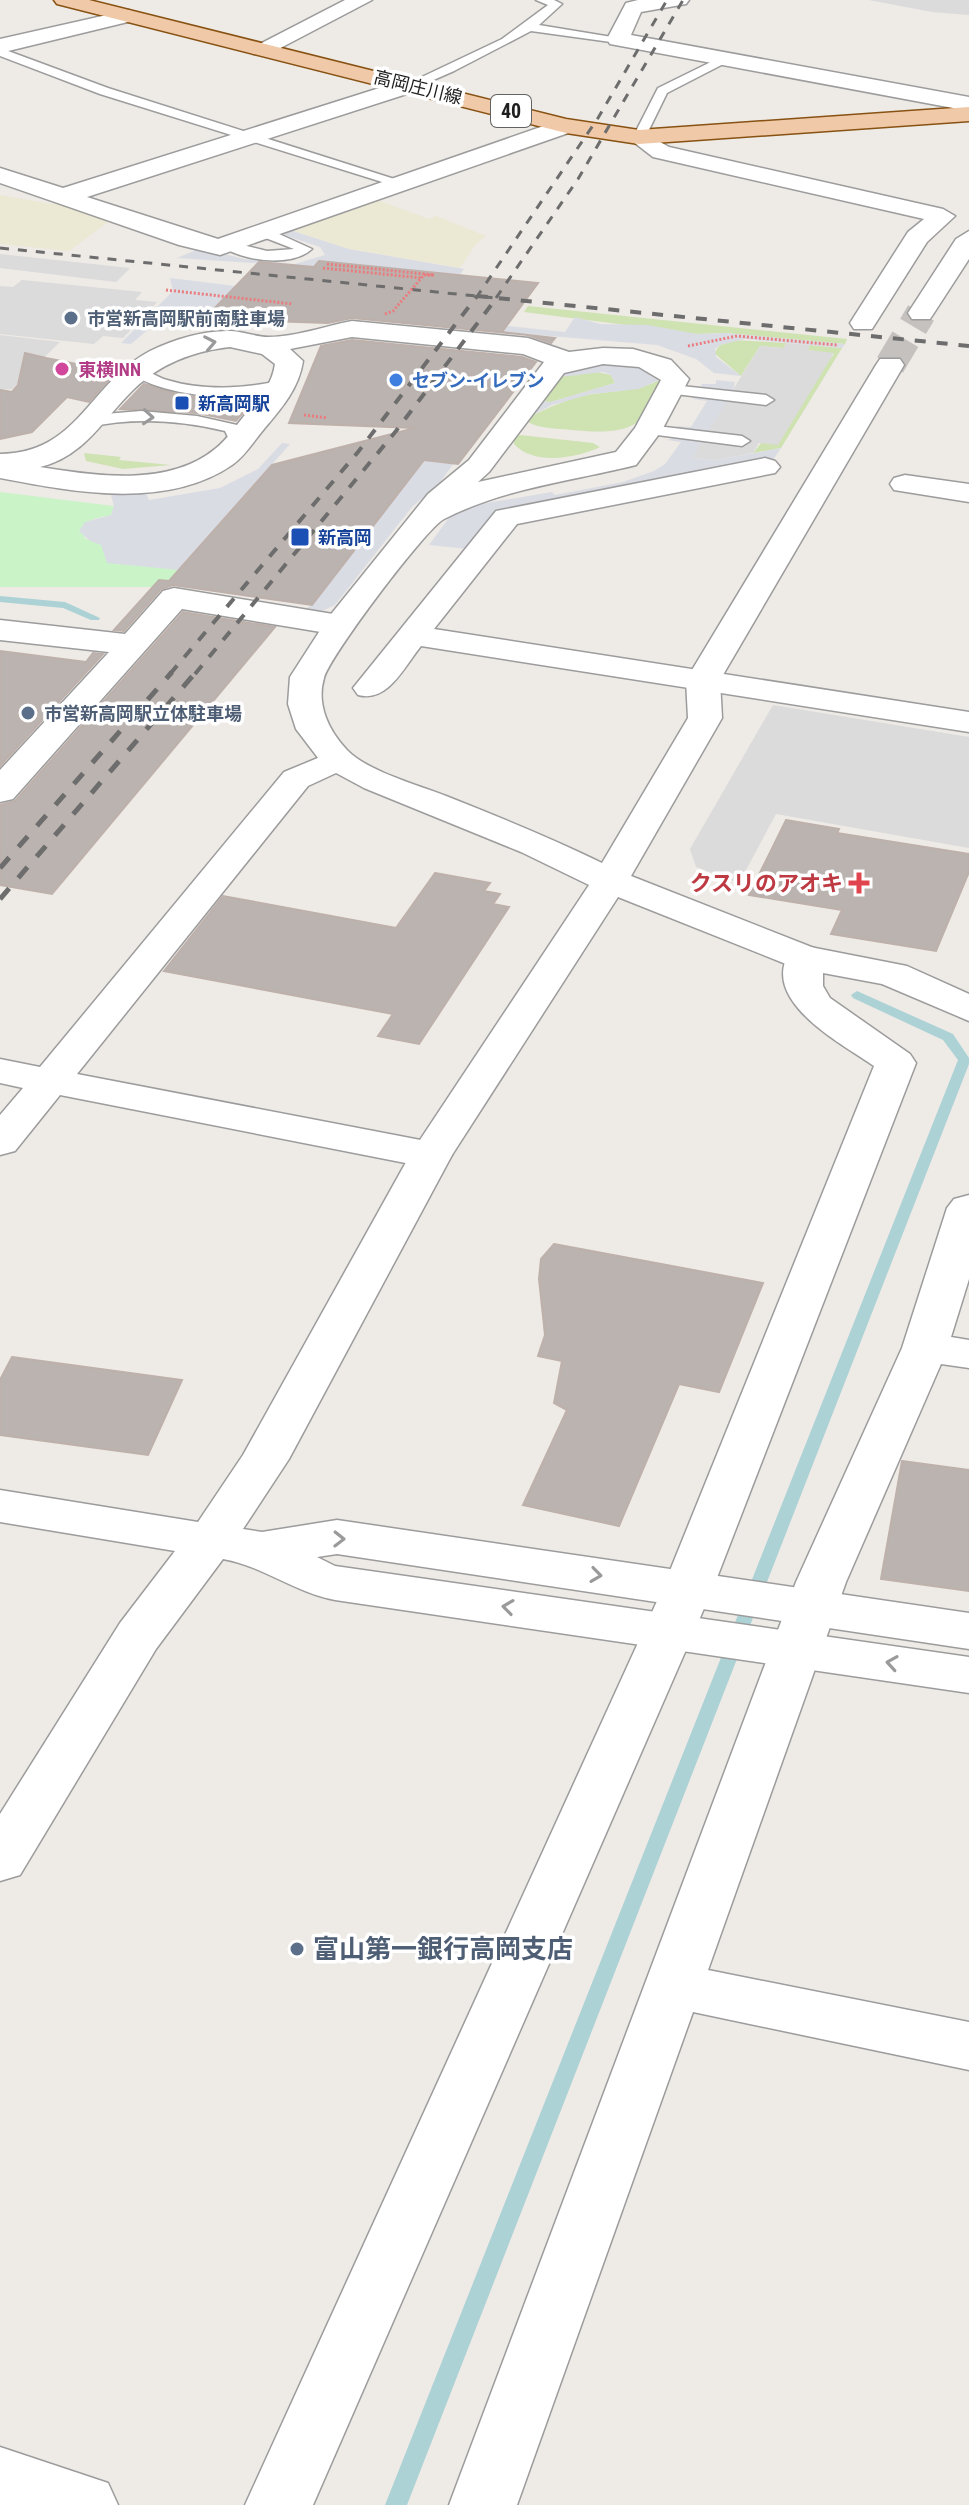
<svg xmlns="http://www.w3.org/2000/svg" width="969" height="2505" font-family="'Roboto Condensed','Noto Sans JP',sans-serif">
  <rect width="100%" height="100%" fill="#eeeae6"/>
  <!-- farmland -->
  <path fill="#ebe9d4" d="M0,195L52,204L62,201L111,220L69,251L0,244Z
    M375,199L429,219L436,216L486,236L475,245L460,268L349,249L290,230Z"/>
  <!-- grass -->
  <path fill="#cfe2b2" d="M528,306L847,339L845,344L725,333L697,334L524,312Z
    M735,340L786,343L784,348L760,346L741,376L714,353L720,345Z
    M810,345L842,348L781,448L753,453L834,354L807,350Z
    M592,371L611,375L615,383L551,402L540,401L560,377Z
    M659,380C651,434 616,434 571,430C556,428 540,429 528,422L527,418C548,408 570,397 593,394C615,391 639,391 659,380Z
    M520,435L593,443L600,447C577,458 534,466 514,444V438Z
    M84,453L121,457L119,460L171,465L123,469L86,461Z"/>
  <!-- park -->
  <path fill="#caf3c8" d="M0,492L114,506L111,515L93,519L84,538L179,570L169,581L153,587H0Z"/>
  <!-- parking -->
  <path fill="#dbdbdb" d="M869,0H969V15L932,12Z
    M0,254L130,268L116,282L0,268Z
    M22,280L142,292L135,300L157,302L123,338L103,336L94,344L0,334V286L13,287Z
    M0,335L60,342L12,389L0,390Z
    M786,343L810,345L808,350L834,353L778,445L759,443L753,453L717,460L691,458L760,346L784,348Z
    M773,705L969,737V848L776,814L739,883L696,867L690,849Z"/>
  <!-- plaza -->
  <path fill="#dadce4" d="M290,230L349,249L464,269L453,283L320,261L314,267L177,258L201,248L244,259L295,264L325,255L320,247L284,235Z
    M170,278L277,291L352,317L192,314L157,322L131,344L121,343L173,291Z
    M575,317L600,324L648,325L697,334L725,333L845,344L842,348L745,339L720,345L715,349L716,357L741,376L714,373L696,359L657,345L503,332L507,326L565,332Z
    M587,363L638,365L659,380L639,389L591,394L552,405L527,418L540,401L551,402L615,383L611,375L603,372L560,377Z
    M716,380L735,382L733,391L692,458L717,460L781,448L773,460L498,513L467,549L429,545L451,515L463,507L552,492L555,495L623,482L654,471L665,464L681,442L667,440L676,437L677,426L691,427L707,401L693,399L703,388L701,384H716Z
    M282,443L290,444L179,570L107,563L101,545L90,541L79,531L85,522L111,515L114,506L110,492L146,493L149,500L220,488L258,469Z
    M424,460L454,463L438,485L412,507L335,605L318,613L301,612L312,605Z"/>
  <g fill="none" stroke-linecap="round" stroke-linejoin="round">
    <!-- stream -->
    <path fill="#acd2d6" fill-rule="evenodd" d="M0,596L65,602L100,618L99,620H91L63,608L0,602Z
      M857,991L953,1034L969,1058V1064L407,2505H385L958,1060L943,1040L853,998L851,995Z"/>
  </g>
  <!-- building -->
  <path fill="#bbb3af" stroke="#beb0aa" stroke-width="2" d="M319,261L538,283L502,332L555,338L551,343L528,335L352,318L328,323L204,319L259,262L314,267Z
    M352,340L522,357L536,362L458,464L424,460L312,605L173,585L161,589L124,631L114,630L159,580L169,581L272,465L415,428L289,423L321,346Z
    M25,353L46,358L116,372L89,402L67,397L32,432L0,439V390L12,392L18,385Z
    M144,384L183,396L253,401L236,421L197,413L120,409Z
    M183,612L275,627L52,894L0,885V805L15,801Z
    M0,651L86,662L93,653L103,654L0,766Z
    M786,820L839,829L837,833L969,854V872L936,951L831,934L842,910L749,895Z
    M435,873L490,883L484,891L500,894L493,904L509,907L419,1044L378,1036L393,1014L164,971L223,896L396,928Z
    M554,1244L763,1283L719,1392L679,1384L619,1526L523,1505L567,1410L554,1403L562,1361L538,1356L545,1335L539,1279L541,1259Z
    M12,1357L182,1380L148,1455L0,1435V1380Z
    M902,1461L969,1470V1591L881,1579Z"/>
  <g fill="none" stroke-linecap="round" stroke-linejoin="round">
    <!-- tertiary-tunnel -->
    <path stroke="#c5c1be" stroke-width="30" stroke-dasharray="30 15" stroke-linecap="butt" d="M890,365L921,313"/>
    <defs>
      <path id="service" d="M536,0H554L562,4L539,25L624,39L618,43L531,31L454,71L415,88L405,85L502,39L548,5Z
        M0,48L108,88L407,183L395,186L100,94L0,56Z
        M723,56L733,59L667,93L644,140H634L633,137L658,88Z
        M258,229H268L312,249C291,268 241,261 220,245L227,241L267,251L294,249L258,235Z
        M138,366C148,370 156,377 167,380C203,391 246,389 282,380L290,385C262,407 154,397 130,371Z
        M672,385L766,395L774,400L766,405L667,393V387Z
        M141,411L197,416L237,425L246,442L232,445L225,431C180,420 134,417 88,427L80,422L105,414Z
        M648,425L742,436L750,441L742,446L642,433V427Z"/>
      <path id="minor" d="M345,0H372L269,54H253L250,49Z
        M638,0H689L686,4L641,12L631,35L969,97V111L610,44L607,39L626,3Z
        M129,10L140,16L136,20L0,53V39Z
        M411,78L419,80L422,85L419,90L87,197L218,239L558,121H574L578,126L574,131L220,255L179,245L0,183V168L63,188Z
        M639,130L669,147L943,209L955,216L927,242L872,329H854L850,323L908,232L924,219L653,157L627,137Z
        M765,458L775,461L780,467L775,473L517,524L434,629L969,712V732L421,646C404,667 388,703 358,695L353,688L496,511Z
        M905,475L969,484V502L894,490L890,484L894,478Z
        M174,588L339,615L350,618L355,625L350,632L339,635L182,609L13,799L0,802V770L109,652L0,640V620L125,634L163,591Z
        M337,750L349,753L354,760L349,767L308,786L77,1074L431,1142L446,1146L452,1155L446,1164L431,1168L60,1095L15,1151L0,1155V1115L23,1088L0,1083V1059L40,1067L284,772Z
        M805,946L907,966L969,994V1021L882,984L823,973V986L830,998L910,1054L916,1063L713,1588L313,2505H245L663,1588L874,1066C841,1043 757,1000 791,950Z
        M969,1195V1279L951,1337L969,1340V1368L941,1364L846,1582L708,1970L969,2022V2070L693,2012L517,2505H449L796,1582L902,1348L947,1208L954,1199Z
        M0,2447L108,2483L118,2505H0Z"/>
      <path id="tertiary" d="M969,231V259L934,313L930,319H912L908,313L956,239Z
        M352,321L528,338L569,352L603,348L633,349L671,360L689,379L662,430L636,465C572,481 504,488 444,519C426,528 329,657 324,678C316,705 329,731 347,750C367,771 418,785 446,796C499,817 551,838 602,863L688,718L686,680L876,365L880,359H900L904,365L720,680L722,718L631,876L819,950L824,958L819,966L805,970L791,966L618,897L452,1155L289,1459L243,1529L262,1532L337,1520L969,1613V1649L337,1554L317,1557L335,1566L969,1657V1693L335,1600C294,1592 263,1566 223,1559L156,1649L20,1875L0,1881V1814L120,1623L175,1551L0,1522V1490L198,1522L243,1455L410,1155L589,885L521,852L364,788L325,767L296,729L288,704L290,677L328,618L428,494L469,460L544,362L523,354L352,337L290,349L303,361C299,388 282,408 264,429C254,441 245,456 232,465C166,510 73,492 0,478V454C79,453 88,384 150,351C174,339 205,330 232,331C244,332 257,337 268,337C295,337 326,326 352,321ZM230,347L262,354L275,364C272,386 258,400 244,416C235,427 227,440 215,449C169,487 95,476 40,467C85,456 103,419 134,389C161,363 194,351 230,347ZM603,364L639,367L661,380L635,428L616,452L478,482L489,472L564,373Z"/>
      <path id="primary" d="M54,0H89L566,119L639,130L969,107V121L639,144L566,133L57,4Z"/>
    </defs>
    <!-- service casing -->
    <use href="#service" stroke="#9c9c9c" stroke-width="3"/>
    <!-- minor casing -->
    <use href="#minor" stroke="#9c9c9c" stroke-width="3"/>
    <!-- tertiary casing -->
    <use href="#tertiary" stroke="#9c9c9c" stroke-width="3"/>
    <!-- primary casing -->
    <use href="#primary" stroke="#875212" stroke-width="3"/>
    <!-- path -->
    <path stroke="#e97c7e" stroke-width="3" stroke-dasharray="2 2" stroke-linecap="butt" d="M327,264L434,275
      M323,268L422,278
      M166,290L293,304
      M688,346L737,336L837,345
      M304,415L327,418"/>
    <!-- service -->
    <use href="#service" fill="#fff" fill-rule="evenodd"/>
    <!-- minor -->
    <use href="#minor" fill="#fff" fill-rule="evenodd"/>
    <!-- tertiary -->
    <use href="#tertiary" fill="#fff" fill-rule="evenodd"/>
    <!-- primary -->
    <use href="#primary" fill="#f0c9a9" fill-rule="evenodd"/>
    <!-- rail-far2 -->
    <path stroke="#6d6d6d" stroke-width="3" stroke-dasharray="9 9" stroke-linecap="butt" d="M0,248L496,298
      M476,298L598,118L667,0
      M496,298L578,179L683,0"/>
    <!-- rail-far1 -->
    <path stroke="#6d6d6d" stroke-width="4" stroke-dasharray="11 11" stroke-linecap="butt" d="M477,296L969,346
      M170,674L358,452L477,296
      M195,674L396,431L498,296"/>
    <!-- rail -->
    <path stroke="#6d6d6d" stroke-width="5" stroke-dasharray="14 14" stroke-linecap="butt" d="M0,868L172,672
      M0,899L196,672"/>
    <!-- path-bridge -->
    <path stroke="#e97c7e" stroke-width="3" stroke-dasharray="2 2" stroke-linecap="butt" d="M385,314L393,311L424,275H434"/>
  </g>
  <!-- one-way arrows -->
  <defs><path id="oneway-chevron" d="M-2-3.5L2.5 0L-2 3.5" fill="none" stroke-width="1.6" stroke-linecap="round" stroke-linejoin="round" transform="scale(2)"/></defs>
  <g stroke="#9a9a9a">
    <use href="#oneway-chevron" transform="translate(210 343) rotate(-11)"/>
    <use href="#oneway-chevron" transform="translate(148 417) rotate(4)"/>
    <use href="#oneway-chevron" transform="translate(339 1539) rotate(1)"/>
    <use href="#oneway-chevron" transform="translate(596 1575) rotate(8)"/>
    <use href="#oneway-chevron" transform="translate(508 1607) rotate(-172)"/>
    <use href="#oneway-chevron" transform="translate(892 1663) rotate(-171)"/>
  </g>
  <!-- markers -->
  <g fill="#5c6f8a" stroke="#fff" stroke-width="3">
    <circle cx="71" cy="318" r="8"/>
    <circle cx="28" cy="713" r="8"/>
    <circle cx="297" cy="1949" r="8"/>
  </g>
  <circle fill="#d1479c" stroke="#fff" stroke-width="3" cx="62" cy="369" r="8"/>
  <circle fill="#3f7fe0" stroke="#fff" stroke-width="3" cx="396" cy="380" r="8"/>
  <g fill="#1a4fb4" stroke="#fff" stroke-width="3">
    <rect x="174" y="395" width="16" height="16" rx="4"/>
    <rect x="290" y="527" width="20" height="20" rx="4"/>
  </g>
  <path fill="#e0444e" stroke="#fff" stroke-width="3" d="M855 871h8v8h8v8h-8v8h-8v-8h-8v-8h8z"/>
  <g text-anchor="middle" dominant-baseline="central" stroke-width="7" stroke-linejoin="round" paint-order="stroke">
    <!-- far-street labels -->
    <g font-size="18" fill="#1f1f1f" stroke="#fff">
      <text transform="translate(418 87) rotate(14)">高岡庄川線</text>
    </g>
    <!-- far-service labels -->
    <g font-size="18" font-weight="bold" fill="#4e5e75" stroke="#fff" text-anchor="start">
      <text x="87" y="318">市営新高岡駅前南駐車場</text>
      <text x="44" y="713">市営新高岡駅立体駐車場</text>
    </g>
    <!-- far-hotel labels -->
    <g font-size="18" font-weight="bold" fill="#b23c85" stroke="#fff" text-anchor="start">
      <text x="78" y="369">東横INN</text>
    </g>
    <!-- far-shop labels -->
    <g font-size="18" font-weight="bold" fill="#366cbe" stroke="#fff" text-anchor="start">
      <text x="412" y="380">セブン-イレブン</text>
    </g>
    <!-- far-transit labels -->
    <g font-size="18" font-weight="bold" fill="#164399" stroke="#fff" text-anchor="start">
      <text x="198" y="403">新高岡駅</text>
      <text x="318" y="537">新高岡</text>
    </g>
    <!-- shield labels -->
    <rect fill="#fff" stroke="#626262" stroke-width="2" x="491" y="95" width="40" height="32" rx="6"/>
    <g font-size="20" font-weight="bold" fill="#1f1f1f">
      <text x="511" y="111">40</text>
    </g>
    <!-- health labels -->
    <g font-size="22" font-weight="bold" fill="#be3a42" stroke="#fff" text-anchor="end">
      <text x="843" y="883">クスリのアオキ</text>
    </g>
    <!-- near-service labels -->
    <g font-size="26" font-weight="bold" fill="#4e5e75" stroke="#fff" text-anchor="start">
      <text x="313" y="1949">富山第一銀行高岡支店</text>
    </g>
  </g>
</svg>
